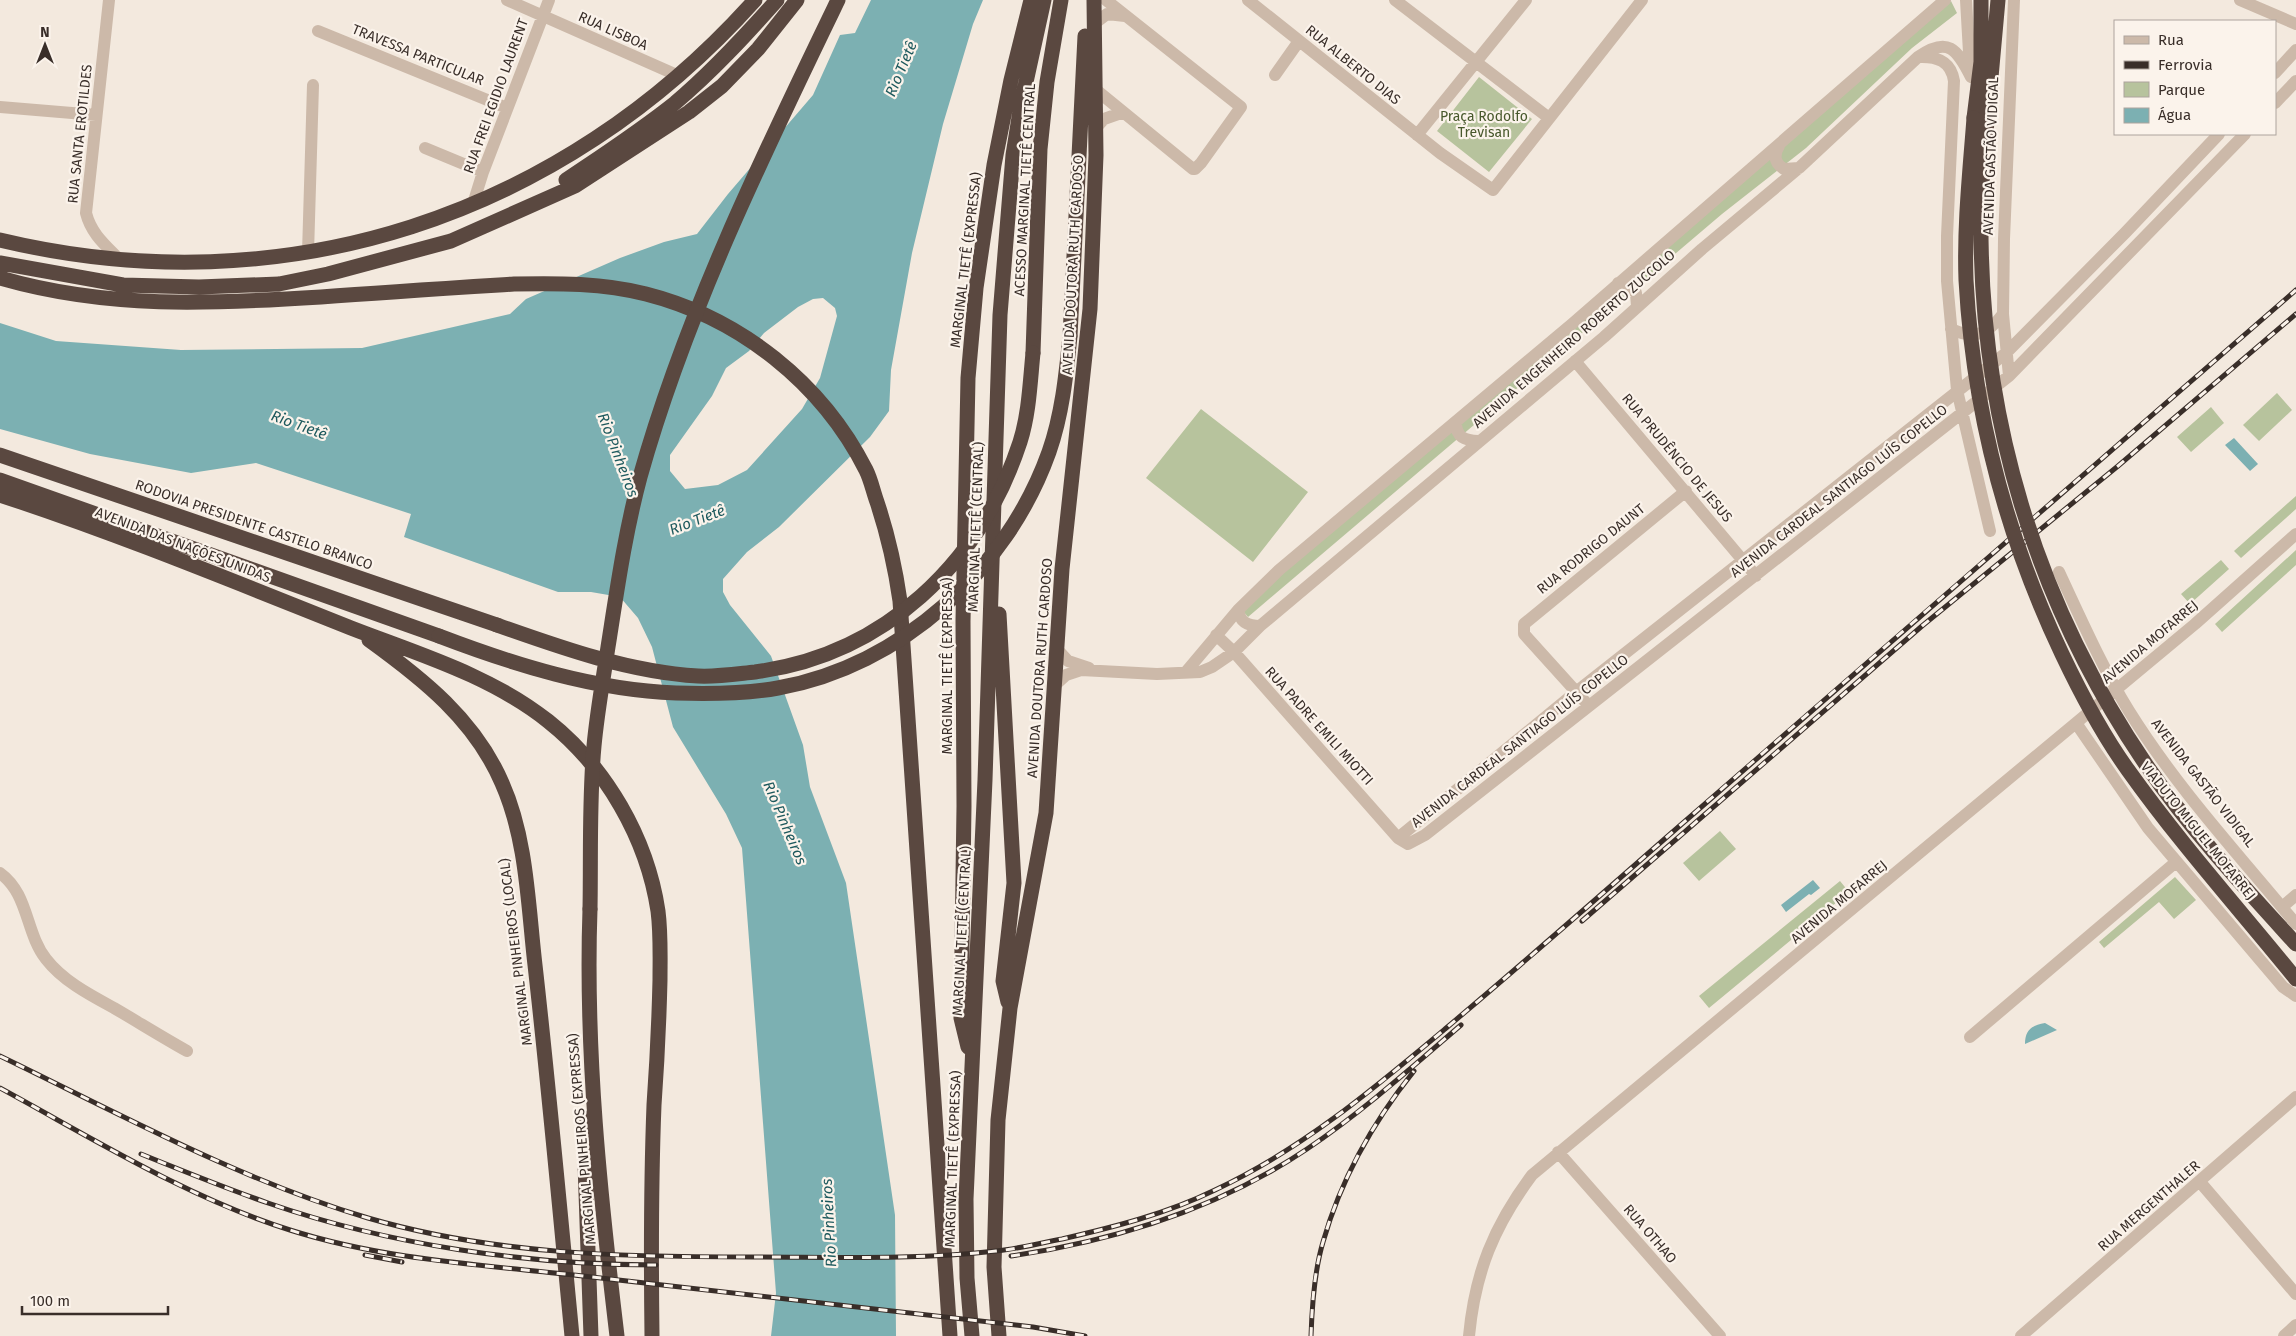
<svg xmlns="http://www.w3.org/2000/svg" width="2296" height="1336" font-family="'Fira Sans',sans-serif">
  <rect width="100%" height="100%" fill="#f3e9de"/>
  <!-- green -->
  <path fill="#b7c39d" d="M1951,1L1957,13L1912,48L1806,148L1722,214L1248,617L1241,609Z
    M1479,77L1532,119L1489,172L1437,131Z
    M2277,393L2292,410L2259,441L2243,425Z
    M2211,407L2224,423L2191,452L2177,437Z
    M1201,409L1308,492L1253,562L1146,478Z
    M2296,496V509L2241,558L2234,551Z
    M2296,550V565L2222,632L2215,624Z
    M2221,560L2229,569L2190,604L2181,594Z
    M1720,831L1736,849L1699,881L1683,863Z
    M2175,877L2196,900L2174,919L2159,902L2104,948L2099,942Z
    M1840,881L1849,892L1709,1008L1699,996Z"/>
  <!-- water -->
  <path fill="#7cb0b2" fill-rule="evenodd" d="M871,0H983L973,24L943,124L912,253L891,370L889,411L870,437L779,527L747,552L723,579V592L730,605L771,656L803,745L810,787L846,883L895,1215L896,1336H771L776,1293L742,848L726,814L673,727L652,647L638,618L620,597L591,592H558L404,537L411,514L256,463L191,473L90,454L0,429V323L56,341L181,350L362,348L510,314L526,299L620,258L664,242L697,234L728,194L813,95L840,35L855,33ZM823,298L835,308L837,316L820,378L802,409L747,470L718,485L685,489L670,471V455L712,396L726,368L749,351L764,333L798,307L813,299Z
    M2234,438L2258,464L2250,471L2225,445Z
    M1813,880L1820,888L1811,895L1809,894L1786,912L1781,905Z
    M2045,1023L2057,1030L2025,1044C2025,1030 2032,1025 2045,1023Z"/>
  <g fill="none" stroke-linecap="round" stroke-linejoin="round">
    <!-- minor -->
    <path stroke="#ccb9a9" stroke-width="12" d="M109,0L86,213C91,233 104,244 119,259
      M507,0L679,76
      M1248,0L1440,153L1493,190L1642,0
      M1395,0L1549,118
      M1966,0L1970,70
      M2240,0L2296,24
      M1094,24L1107,14L1125,16
      M318,31L507,108
      M1918,57C1937,56 1951,61 1954,81L1947,236V281L1957,390L1990,531
      M2275,73L2296,50
      M1275,75L1299,41
      M1095,89L1193,169H1195L1201,163L1241,107L1106,0
      M2275,103L2296,81
      M0,107L96,115
      M1095,129L1104,119L1121,113
      M2219,134L2125,233L2006,353L1576,692L1398,838L1408,844L1425,835L2009,376L2245,134
      M1417,135L1526,0
      M1779,146C1773,156 1775,163 1784,169L1799,168
      M425,148L483,172
      M473,204L483,172L549,0
      M308,253L313,85
      M1618,283L1625,284L1636,293L1637,306
      M1951,329C1975,340 1988,334 2003,314
      M1575,361L1756,576
      M2009,376L2003,314L2004,239L2014,0
      M1456,422C1456,438 1465,440 1478,441
      M2059,572C2081,619 2102,667 2129,711C2177,788 2239,855 2296,924
      M1238,610C1240,622 1247,626 1260,626
      M1216,635L1234,652L1398,838
      M1057,649L1068,661L1089,668
      M1185,673L1238,610L1279,570L1572,324L1945,0
      M1055,685L1066,675L1081,670L1157,674L1200,672L1212,667L1234,652L1260,626L1604,337L1702,249L1799,168L1918,57C1948,36 1957,49 1971,77
      M1589,706L1524,634V624L1686,491
      M2076,723L2148,828L2283,987L2296,996
      M0,873C29,894 25,932 46,959C63,981 90,995 114,1008C138,1022 162,1037 187,1051
      M2282,907L2296,895
      M1970,1037L2176,862
      M1558,1152L1720,1336
      M2200,1182L2296,1294
      M1469,1336C1475,1272 1494,1226 1532,1175L2195,624L2296,534
      M2021,1336L2296,1097
      M2284,1336L2296,1325"/>
    <!-- highway -->
    <path stroke="#5a4840" stroke-width="15" d="M1988,110L1998,0
      M1974,118L1981,62V0
      M566,180C603,155 640,131 675,103C712,72 745,36 777,0
      M0,240C284,308 561,217 755,0
      M0,263L123,285L199,287L279,284L328,274L451,241L575,186L689,112L722,86L758,49L797,0
      M0,278C107,309 211,304 321,297C385,292 450,288 514,284C558,283 603,283 646,294C740,318 822,383 866,470C871,480 873,491 877,502C888,535 895,566 900,601L950,1336
      M1070,336L1085,36
      M1033,353L1040,149L1047,82L1061,0
      M0,455L497,625
      M0,480L439,636
      M0,495C119,534 235,582 351,628C418,654 490,675 548,721C606,767 647,838 658,911C661,934 660,957 660,980C659,1022 657,1063 654,1105C651,1182 651,1259 652,1336
      M999,614L1014,883L1003,981L1008,1002
      M369,640C423,679 475,720 502,783C527,839 528,905 535,965C549,1089 560,1212 572,1336
      M590,909C585,1052 600,1194 617,1336
      M968,1047L961,1018L964,806L963,621L968,378L976,288L994,165L1011,80L1031,0
      M587,1118L585,1164L591,1336
      M972,1336L967,1278L966,1199L985,780L1000,315L1013,155L1021,105L1044,0
      M999,1336L994,1267L998,1120L1010,1008L1046,813L1062,569L1090,309L1096,155L1094,0"/>
    <defs>
      <path id="rail" d="M1582,921L1922,626L2118,466L2296,314
        M0,1056C120,1114 240,1180 368,1218C495,1255 624,1257 754,1257C833,1257 917,1260 996,1251C1018,1249 1040,1243 1062,1239C1114,1227 1166,1214 1215,1190C1302,1149 1371,1091 1445,1029C1520,966 1594,901 1668,836C1877,653 2087,472 2296,290
        M0,1088C94,1139 188,1198 290,1230C384,1260 485,1265 583,1276C733,1293 883,1310 1033,1327L1085,1336
        M141,1154C183,1171 225,1188 268,1203C389,1245 528,1265 656,1265
        M365,1255L402,1262
        M1011,1256C1115,1241 1219,1208 1307,1149C1362,1112 1411,1068 1461,1025
        M1311,1336C1312,1305 1314,1272 1323,1242C1341,1179 1373,1122 1414,1071"/>
    </defs>
    <!-- rail casing -->
    <use href="#rail" stroke="#392e29" stroke-width="5"/>
    <!-- rail -->
    <use href="#rail" stroke="#fbf3eb" stroke-width="3" stroke-dasharray="9" stroke-linecap="butt"/>
    <!-- highway-bridge -->
    <path stroke="#5a4840" stroke-width="15" d="M1988,110C1985,145 1981,181 1981,216C1979,415 2035,602 2147,766C2191,830 2244,887 2296,944
      M1974,118C1970,171 1964,226 1966,280C1973,410 2006,536 2062,654C2081,694 2102,734 2128,770C2180,843 2240,910 2296,979
      M497,625C562,648 629,672 698,676C717,677 736,674 755,672C884,655 980,564 1020,442C1029,414 1030,383 1033,353
      M439,636C515,665 595,690 676,693C709,694 745,694 778,688C901,666 1007,570 1049,452C1062,415 1066,376 1070,336
      M590,909C591,856 589,799 594,746C597,713 603,680 608,647C617,590 625,533 640,477C686,313 764,153 838,0"/>
  </g>
  <g text-anchor="middle" dominant-baseline="central" stroke-width="4.5" stroke-linejoin="round" paint-order="stroke">
    <!-- street labels -->
    <g font-size="14" fill="#392e29" stroke="#fbf3eb">
      <text transform="translate(613 31) rotate(24)">RUA LISBOA</text>
      <text transform="translate(418 55) rotate(22)">TRAVESSA PARTICULAR</text>
      <text transform="translate(1353 65) rotate(39)">RUA ALBERTO DIAS</text>
      <text transform="translate(496 96) rotate(-70)">RUA FREI EGIDIO LAURENT</text>
      <text transform="translate(80 134) rotate(-84)">RUA SANTA EROTILDES</text>
      <text transform="translate(1991 156) rotate(-88)">AVENIDA GASTÃO VIDIGAL</text>
      <text transform="translate(1025 190) rotate(-87)">ACESSO MARGINAL TIETÊ CENTRAL</text>
      <text transform="translate(966 260) rotate(-83)">MARGINAL TIETÊ (EXPRESSA)</text>
      <text transform="translate(1073 265) rotate(-87)">AVENIDA DOUTORA RUTH CARDOSO</text>
      <text transform="translate(1574 339) rotate(-41)">AVENIDA ENGENHEIRO ROBERTO ZUCCOLO</text>
      <text transform="translate(1677 458) rotate(50)">RUA PRUDÊNCIO DE JESUS</text>
      <text transform="translate(1839 491) rotate(-38)">AVENIDA CARDEAL SANTIAGO LUÍS COPELLO</text>
      <text transform="translate(254 525) rotate(19)">RODOVIA PRESIDENTE CASTELO BRANCO</text>
      <text transform="translate(976 527) rotate(-88)">MARGINAL TIETÊ (CENTRAL)</text>
      <text transform="translate(183 545) rotate(21)">AVENIDA DAS NAÇÕES UNIDAS</text>
      <text transform="translate(1591 549) rotate(-39)">RUA RODRIGO DAUNT</text>
      <text transform="translate(2150 642) rotate(-40)">AVENIDA MOFARREJ</text>
      <text transform="translate(947 666) rotate(-90)">MARGINAL TIETÊ (EXPRESSA)</text>
      <text transform="translate(1040 668) rotate(-86)">AVENIDA DOUTORA RUTH CARDOSO</text>
      <text transform="translate(1319 726) rotate(48)">RUA PADRE EMILI MIOTTI</text>
      <text transform="translate(1520 741) rotate(-38)">AVENIDA CARDEAL SANTIAGO LUÍS COPELLO</text>
      <text transform="translate(2203 783) rotate(52)">AVENIDA GASTÃO VIDIGAL</text>
      <text transform="translate(2198 831) rotate(51)">VIADUTO MIGUEL MOFARREJ</text>
      <text transform="translate(1839 902) rotate(-40)">AVENIDA MOFARREJ</text>
      <text transform="translate(962 931) rotate(-87)">MARGINAL TIETÊ (CENTRAL)</text>
      <text transform="translate(516 952) rotate(-97)">MARGINAL PINHEIROS (LOCAL)</text>
      <text transform="translate(582 1139) rotate(-95)">MARGINAL PINHEIROS (EXPRESSA)</text>
      <text transform="translate(953 1159) rotate(-88)">MARGINAL TIETÊ (EXPRESSA)</text>
      <text transform="translate(2149 1206) rotate(-41)">RUA MERGENTHALER</text>
      <text transform="translate(1650 1234) rotate(49)">RUA OTHAO</text>
    </g>
    <!-- park labels -->
    <g font-size="14" fill="#48582c" stroke="#fbf3eb">
      <text x="1484" y="116">Praça Rodolfo<tspan x="1484" dy="16">Trevisan</tspan></text>
    </g>
    <!-- water labels -->
    <g font-size="15" font-style="italic" fill="#1d595d" stroke="#fbf3eb">
      <text transform="translate(901 69) rotate(-67)">Rio Tietê</text>
      <text transform="translate(299 425) rotate(20)">Rio Tietê</text>
      <text transform="translate(618 455) rotate(69)">Rio Pinheiros</text>
      <text transform="translate(697 520) rotate(-21)">Rio Tietê</text>
      <text transform="translate(785 823) rotate(67)">Rio Pinheiros</text>
      <text transform="translate(829 1223) rotate(-93)">Rio Pinheiros</text>
    </g>
  </g>
  <!-- legend -->
  <rect x="2114" y="20" width="162" height="115" fill="#fbf3eb" stroke="#ada49d"/>
  <rect x="2124" y="36" width="25" height="8" fill="#ccb9a9" stroke="#ada49d"/>
  <text x="2158" y="45" font-size="15" fill="#392e29">Rua</text>
  <rect x="2124" y="61" width="25" height="8" fill="#392e29" stroke="#ada49d"/>
  <text x="2158" y="70" font-size="15" fill="#392e29">Ferrovia</text>
  <rect x="2124" y="82" width="25" height="15" fill="#b7c39d" stroke="#ada49d"/>
  <text x="2158" y="95" font-size="15" fill="#392e29">Parque</text>
  <rect x="2124" y="108" width="25" height="15" fill="#7cb0b2" stroke="#ada49d"/>
  <text x="2158" y="120" font-size="15" fill="#392e29">Água</text>
  <!-- north arrow -->
  <g transform="translate(45 45)" stroke="#fbf3eb" stroke-width="4" paint-order="stroke">
  <path d="M0-4L9 19L0 12L-9 19Z" fill="#392e29"/>
  <text y="-8" font-size="14" font-weight="bold" text-anchor="middle" fill="#392e29">N</text>
  </g>
  <!-- scale -->
  <path d="M22 1306v8h146v-8" fill="none" stroke="#392e29" stroke-width="2.5"/>
  <text x="30" y="1306" font-size="15" fill="#392e29" stroke="#fbf3eb" stroke-width="4" paint-order="stroke">100 m</text>
</svg>
